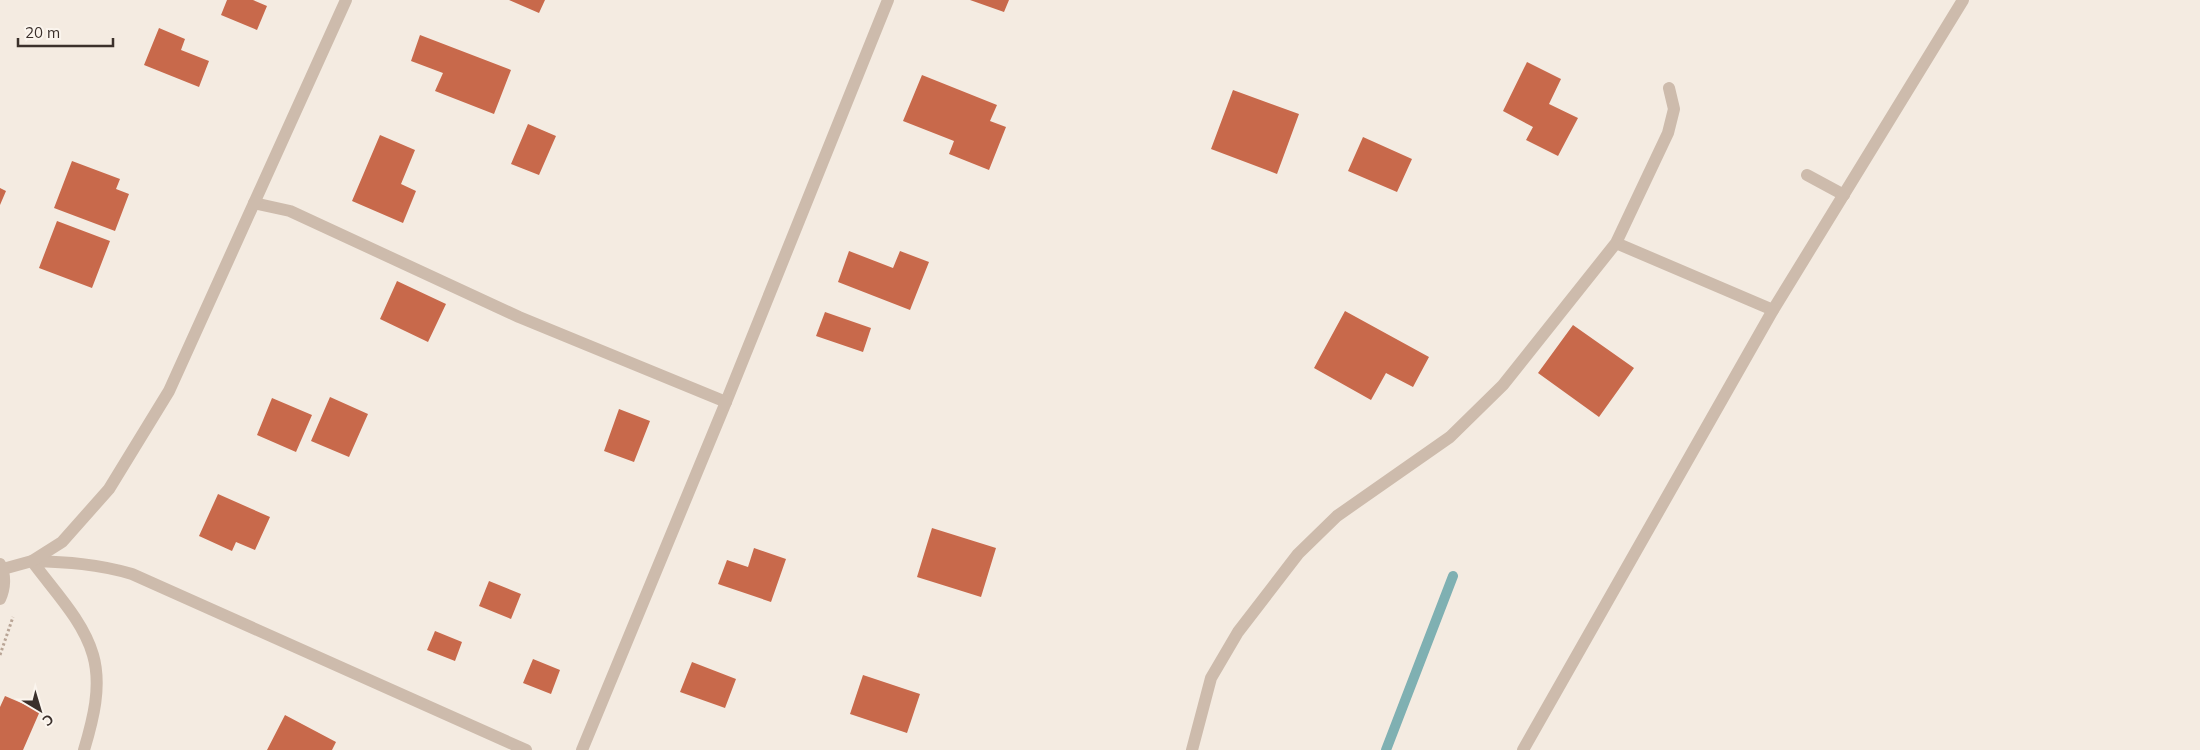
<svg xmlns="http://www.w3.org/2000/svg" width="2200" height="750" font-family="Mulish,sans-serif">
  <rect width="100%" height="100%" fill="#f4ebe1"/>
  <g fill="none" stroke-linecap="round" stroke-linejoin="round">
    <!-- stream -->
    <path stroke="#7fb0b2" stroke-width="10" d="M1386,750L1453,576"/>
  </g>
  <!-- building -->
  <path fill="#c8694b" d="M227,0H253L267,6L257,30L221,15Z
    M509,0H545L539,13Z
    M970,0H1009L1004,12Z
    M159,28L185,39L181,50L209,61L199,87L144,65Z
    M420,35L511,70L494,114L435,91L443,73L411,61Z
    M1527,62L1561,79L1549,104L1578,118L1558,156L1526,140L1533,127L1503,111Z
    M922,75L997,105L990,121L1006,127L989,170L949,154L954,141L903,121Z
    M1233,90L1299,114L1277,174L1211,149Z
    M528,124L556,136L539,175L511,164Z
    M380,135L415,150L401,184L416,191L403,223L352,201Z
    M1363,137L1412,159L1397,192L1348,171Z
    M72,161L120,179L116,189L129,194L115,231L54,208Z
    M0,188L6,191L0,205Z
    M57,221L110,241L92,288L39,268Z
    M849,251L893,268L900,251L929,262L910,310L838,282Z
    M397,281L446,304L428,342L380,319Z
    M1345,311L1429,357L1413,387L1386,373L1371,400L1314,368Z
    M825,312L871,328L863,352L816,336Z
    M1573,325L1634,368L1599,417L1538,373Z
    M330,397L368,414L349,457L311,441Z
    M272,398L312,415L296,452L257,435Z
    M619,409L650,421L634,462L604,451Z
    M218,494L270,517L255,550L236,542L232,551L199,536Z
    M932,528L996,548L981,597L917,577Z
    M754,548L786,559L771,602L718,584L727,560L748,567Z
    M489,581L521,594L511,619L479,606Z
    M435,631L462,642L455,661L427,650Z
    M533,659L560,670L551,694L523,683Z
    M692,662L736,679L725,708L680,692Z
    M863,675L920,694L907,733L850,714Z
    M5,696L40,711L23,750H0V707Z
    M285,715L336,742L332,750H267Z"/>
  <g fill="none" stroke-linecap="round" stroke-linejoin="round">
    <!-- path -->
    <path stroke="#b9a596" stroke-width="3" stroke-dasharray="2.5 2.5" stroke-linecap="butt" d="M0,655L13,617"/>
    <!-- service -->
    <path stroke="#cdbbac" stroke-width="12" d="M1807,175L1844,195
      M254,203L290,211L519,317L726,402
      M1616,243L1773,310
      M32,561C67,562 98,564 132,574L526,750
      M32,561C53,590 83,620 93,655C102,686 93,720 84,750
      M1192,750L1211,678L1238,632L1298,554L1337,516L1450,437L1503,385L1616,243L1668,133L1674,109L1669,88"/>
    <!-- minor -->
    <path stroke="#cdbbac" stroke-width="12" d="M3,569L32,561L62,542L109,489L169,391L346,0
      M582,750L726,402L888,0
      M1523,750L1773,310L1963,0"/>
    <!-- tertiary -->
    <path stroke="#cdbbac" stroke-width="12" d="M0,564C6,575 5,588 0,599"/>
  </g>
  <!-- north arrow -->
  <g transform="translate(40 710) rotate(142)" stroke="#fbf5ee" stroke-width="4" paint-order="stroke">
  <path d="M0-4L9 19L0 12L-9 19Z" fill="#3b302b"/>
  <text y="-8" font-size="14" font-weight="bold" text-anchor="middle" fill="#3b302b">С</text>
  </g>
  <!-- scale -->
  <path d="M18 38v8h95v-8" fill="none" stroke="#3b302b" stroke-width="2.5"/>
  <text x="25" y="38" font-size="15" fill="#3b302b" stroke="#fbf5ee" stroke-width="4" paint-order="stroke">20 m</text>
</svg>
